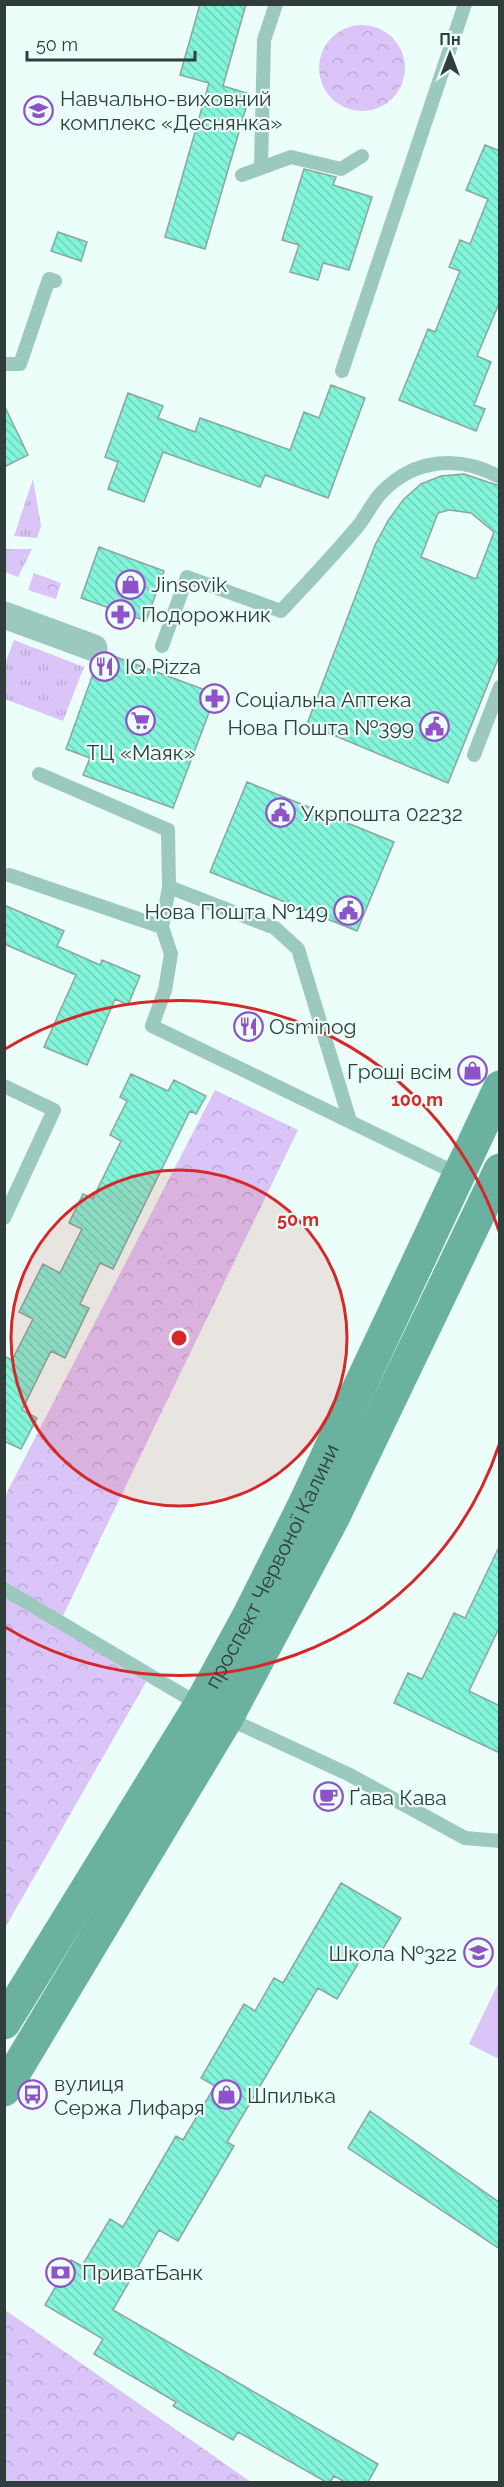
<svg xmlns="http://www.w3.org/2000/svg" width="504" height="2487" font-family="Raleway,sans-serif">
  <defs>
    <pattern id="grass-tufts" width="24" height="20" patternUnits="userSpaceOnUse" patternTransform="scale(1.5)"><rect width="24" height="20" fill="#dbc5f8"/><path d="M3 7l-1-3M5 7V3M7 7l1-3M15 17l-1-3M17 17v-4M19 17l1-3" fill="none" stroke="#bcaad5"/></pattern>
    <pattern id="park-crowns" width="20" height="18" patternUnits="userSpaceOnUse" patternTransform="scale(1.5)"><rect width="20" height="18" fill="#dbc5f8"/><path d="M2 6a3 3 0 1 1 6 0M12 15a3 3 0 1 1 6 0" fill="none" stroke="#bcaad5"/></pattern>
    <pattern id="building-back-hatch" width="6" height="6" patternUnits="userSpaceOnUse" patternTransform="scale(1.5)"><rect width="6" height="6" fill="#81f4d9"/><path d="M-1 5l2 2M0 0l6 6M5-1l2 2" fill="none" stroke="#70d2bb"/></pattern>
  </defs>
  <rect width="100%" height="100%" fill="#ebfef9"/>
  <!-- grass -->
  <path fill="url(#grass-tufts)" d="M33,479L41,526L37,538L14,536Z
    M4,549H32L18,577L5,572Z
    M14,640L84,667L63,721L5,699V664Z"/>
  <!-- park -->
  <path fill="url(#park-crowns)" d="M319 68a43 43 0 1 1 86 0a43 43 0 1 1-86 0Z
    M34,573L61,583L56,599L28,590Z
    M215,1090L298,1130L61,1620L150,1675L5,1928V1496Z
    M4,2310H5L251,2482H5Z"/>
  <!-- garden -->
  <path fill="#dbc5f8" d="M498,1984L500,1985L499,2059L469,2044Z"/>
  <!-- building -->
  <path fill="url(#building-back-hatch)" stroke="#89a79f" stroke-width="1.5" fill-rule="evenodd" d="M200,4H246L223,86L250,94L205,249L165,237L209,83L180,75Z
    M485,145L500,151V301L477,356L491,362L474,405L485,409L476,431L399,400L428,329L435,332L460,271L449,267L460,240L470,244L488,199L466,190Z
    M304,169L336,177L333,185L372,197L349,270L323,263L318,280L290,272L299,245L282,240Z
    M58,232L87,242L81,261L51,251Z
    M331,385L365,398L328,498L265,475L260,487L163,452L144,502L108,489L118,462L105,457L128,393L163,406L158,418L195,432L200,418L290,450L304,412L319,418Z
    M4,405L28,455L4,467Z
    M464,474L500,486V654L448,783L307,724L375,545L388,521L403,500L421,484L441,476ZM449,510L471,513L494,532L476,579L421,557L438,513Z
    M99,547L164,571L146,621L81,598Z
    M108,654L216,694L173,808L83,775L90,758L66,749L97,663Z
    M247,782L394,842L357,931L210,872Z
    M4,905L64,931L57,946L100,965L102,960L140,976L128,1005L115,999L87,1065L44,1047L76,975L4,944Z
    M131,1074L168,1091L174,1080L206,1096L196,1114L190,1111L113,1269L100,1263L80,1304L89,1308L65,1358L51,1351L22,1410L37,1418L21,1449L6,1442L4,1444V1356L12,1360L33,1319L19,1312L43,1264L60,1273L82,1229L69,1223L83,1194L93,1198L121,1141L110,1135L127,1101L120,1097Z
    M500,1545V1626L469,1691L500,1706V1753L394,1703L408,1673L422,1679L454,1613L465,1618Z
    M341,1883L401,1918L377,1959L365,1952L337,1999L318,1988L227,2142L234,2146L178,2241L159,2230L113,2310L378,2464L368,2482H345L334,2476L330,2482H326L238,2432L233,2440L173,2406L176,2402L94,2354L103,2339L45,2305L71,2260L82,2266L110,2219L123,2227L176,2136L183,2140L215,2086L201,2078L244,2004L255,2011L274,1978L283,1983Z
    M370,2111L500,2203V2249L348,2148Z"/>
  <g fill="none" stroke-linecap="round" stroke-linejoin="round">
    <!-- lane -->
    <path stroke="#9cc9bd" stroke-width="14" d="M261,166L264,40L276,4
      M242,175L291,157L341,169L362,156
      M4,364H20L49,279L55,281
      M342,371L465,4
      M162,646L187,577L281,611C307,583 334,555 358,526C367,515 373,501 382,492C415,458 460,455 500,477
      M474,755L500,687
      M39,774L168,830L169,887L162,927L171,954L165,990L152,1026L460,1175
      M9,875L162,927
      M169,887L275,928L298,949L350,1121
      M4,1086L54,1110L4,1218
      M4,1589L200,1705
      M227,1718L348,1774L465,1838L500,1841"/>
    <!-- street -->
    <path stroke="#9cc9bd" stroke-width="27" d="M4,615L94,648"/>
    <!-- secondary -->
    <g stroke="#6ab19f" stroke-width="33">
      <path id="s1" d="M4,2023L200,1705L249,1615L303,1507L500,1087"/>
      <path d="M4,2090L227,1718L333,1518L500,1170"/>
    </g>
  </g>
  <!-- distance rings -->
  <circle cx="179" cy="1338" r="168" fill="#d62828" fill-opacity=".12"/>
  <g fill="none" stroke="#d62828" stroke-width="3">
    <circle cx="179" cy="1338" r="168"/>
    <path d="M499 1445A337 337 0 0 1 5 1627M5 1049A337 337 0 0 1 499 1231"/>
  </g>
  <!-- icons -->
  <defs>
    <symbol id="school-ring" viewBox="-11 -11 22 22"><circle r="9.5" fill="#ebfef9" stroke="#8f52c9" stroke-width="1.5"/><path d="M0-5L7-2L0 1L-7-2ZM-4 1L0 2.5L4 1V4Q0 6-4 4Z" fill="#8f52c9"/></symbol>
    <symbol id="shop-ring" viewBox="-11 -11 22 22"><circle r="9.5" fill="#ebfef9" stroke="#8f52c9" stroke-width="1.5"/><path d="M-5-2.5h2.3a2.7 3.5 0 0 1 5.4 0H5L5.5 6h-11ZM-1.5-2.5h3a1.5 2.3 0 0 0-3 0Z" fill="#8f52c9"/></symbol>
    <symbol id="pharmacy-ring" viewBox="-11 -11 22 22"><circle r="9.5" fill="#ebfef9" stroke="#8f52c9" stroke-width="1.5"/><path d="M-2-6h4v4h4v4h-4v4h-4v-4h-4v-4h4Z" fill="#8f52c9"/></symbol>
    <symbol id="restaurant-ring" viewBox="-11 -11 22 22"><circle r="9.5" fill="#ebfef9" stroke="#8f52c9" stroke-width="1.5"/><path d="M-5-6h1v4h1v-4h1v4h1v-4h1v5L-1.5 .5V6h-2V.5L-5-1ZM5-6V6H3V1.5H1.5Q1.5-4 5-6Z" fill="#8f52c9"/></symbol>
    <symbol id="supermarket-ring" viewBox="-11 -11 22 22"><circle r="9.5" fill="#ebfef9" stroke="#8f52c9" stroke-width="1.5"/><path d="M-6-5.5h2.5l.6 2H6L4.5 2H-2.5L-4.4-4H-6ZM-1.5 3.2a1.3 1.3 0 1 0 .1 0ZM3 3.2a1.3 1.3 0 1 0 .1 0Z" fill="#8f52c9"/></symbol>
    <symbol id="civic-ring" viewBox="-11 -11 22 22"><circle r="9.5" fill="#ebfef9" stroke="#8f52c9" stroke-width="1.5"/><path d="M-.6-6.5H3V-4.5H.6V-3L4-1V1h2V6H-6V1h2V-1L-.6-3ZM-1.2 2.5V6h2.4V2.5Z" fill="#8f52c9"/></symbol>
    <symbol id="cafe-ring" viewBox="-11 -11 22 22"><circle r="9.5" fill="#ebfef9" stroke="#8f52c9" stroke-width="1.5"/><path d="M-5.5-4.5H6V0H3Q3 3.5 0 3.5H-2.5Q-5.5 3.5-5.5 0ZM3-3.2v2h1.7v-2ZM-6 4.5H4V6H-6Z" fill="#8f52c9"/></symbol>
    <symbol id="bus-ring" viewBox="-11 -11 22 22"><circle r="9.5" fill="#ebfef9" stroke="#8f52c9" stroke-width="1.5"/><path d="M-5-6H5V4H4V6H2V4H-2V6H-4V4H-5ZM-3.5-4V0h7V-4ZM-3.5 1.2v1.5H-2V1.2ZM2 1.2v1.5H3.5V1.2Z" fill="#8f52c9"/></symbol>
    <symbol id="bank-ring" viewBox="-11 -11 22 22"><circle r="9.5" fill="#ebfef9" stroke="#8f52c9" stroke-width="1.5"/><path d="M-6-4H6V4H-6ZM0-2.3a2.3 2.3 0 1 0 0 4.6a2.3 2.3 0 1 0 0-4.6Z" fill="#8f52c9"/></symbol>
  </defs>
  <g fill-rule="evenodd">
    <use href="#school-ring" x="22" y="94" width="33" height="33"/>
    <use href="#shop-ring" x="114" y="568" width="33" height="33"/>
    <use href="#pharmacy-ring" x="104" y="598" width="33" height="33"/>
    <use href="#restaurant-ring" x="88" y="650" width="33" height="33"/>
    <use href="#pharmacy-ring" x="198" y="682" width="33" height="33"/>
    <use href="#supermarket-ring" x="124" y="704" width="33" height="33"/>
    <use href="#civic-ring" x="418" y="710" width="33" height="33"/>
    <use href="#civic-ring" x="264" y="796" width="33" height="33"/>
    <use href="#civic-ring" x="332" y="894" width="33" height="33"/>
    <use href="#restaurant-ring" x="232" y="1010" width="33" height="33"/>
    <use href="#shop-ring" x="456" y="1054" width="33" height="33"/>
    <use href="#cafe-ring" x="312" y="1780" width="33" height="33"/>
    <use href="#school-ring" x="462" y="1936" width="33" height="33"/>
    <use href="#bus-ring" x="16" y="2078" width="33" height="33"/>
    <use href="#shop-ring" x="210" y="2078" width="33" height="33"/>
    <use href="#bank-ring" x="44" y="2256" width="33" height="33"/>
  </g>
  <g text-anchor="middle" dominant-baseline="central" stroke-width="4.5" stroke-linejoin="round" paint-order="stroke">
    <!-- poi labels -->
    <g font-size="21" fill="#303d3a" stroke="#ebfef9" text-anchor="start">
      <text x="60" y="98">Навчально-виховний<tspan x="60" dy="24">комплекс «Деснянка»</tspan></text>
      <text x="151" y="584">Jinsovik</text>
      <text x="141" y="614">Подорожник</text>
      <text x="125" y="666">IQ Pizza</text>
      <text x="235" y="699">Соціальна Аптека</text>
      <text x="414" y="727" text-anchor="end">Нова Пошта №399</text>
      <text x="141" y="752" text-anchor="middle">ТЦ «Маяк»</text>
      <text x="301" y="813">Укрпошта 02232</text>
      <text x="328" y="911" text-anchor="end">Нова Пошта №149</text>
      <text x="269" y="1026">Osminog</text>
      <text x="452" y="1071" text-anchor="end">Гроші всім</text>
      <text x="349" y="1797">Ґава Кава</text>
      <text x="457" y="1953" text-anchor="end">Школа №322</text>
      <text x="54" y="2083">вулиця<tspan x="54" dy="24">Сержа Лифаря</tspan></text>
      <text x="247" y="2095">Шпилька</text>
      <text x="82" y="2272">ПриватБанк</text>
    </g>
    <!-- street labels -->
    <g font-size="21" fill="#303d3a" stroke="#ebfef9">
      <text stroke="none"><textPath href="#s1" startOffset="530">проспект Червоної Калини</textPath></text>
    </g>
  </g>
  <circle cx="179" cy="1338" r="9" fill="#d62828" stroke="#ebfef9" stroke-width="3"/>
  <g font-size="18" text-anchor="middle" font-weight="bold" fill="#d62828" stroke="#ebfef9" stroke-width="4.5" stroke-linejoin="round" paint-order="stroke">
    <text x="417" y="1106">100 m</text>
    <text x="298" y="1226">50 m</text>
  </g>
  <!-- border -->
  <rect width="504" height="2487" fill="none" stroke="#303d3a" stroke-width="12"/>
  <!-- north arrow -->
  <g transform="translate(450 54)" stroke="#ebfef9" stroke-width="4.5" paint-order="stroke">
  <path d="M0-4.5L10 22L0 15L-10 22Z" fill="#303d3a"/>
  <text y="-9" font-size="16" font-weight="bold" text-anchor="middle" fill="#303d3a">Пн</text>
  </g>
  <!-- scale -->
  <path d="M27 51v9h168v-9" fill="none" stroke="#303d3a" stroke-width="3"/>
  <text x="36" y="51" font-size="18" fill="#303d3a" stroke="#ebfef9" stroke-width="4.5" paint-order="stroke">50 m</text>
</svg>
